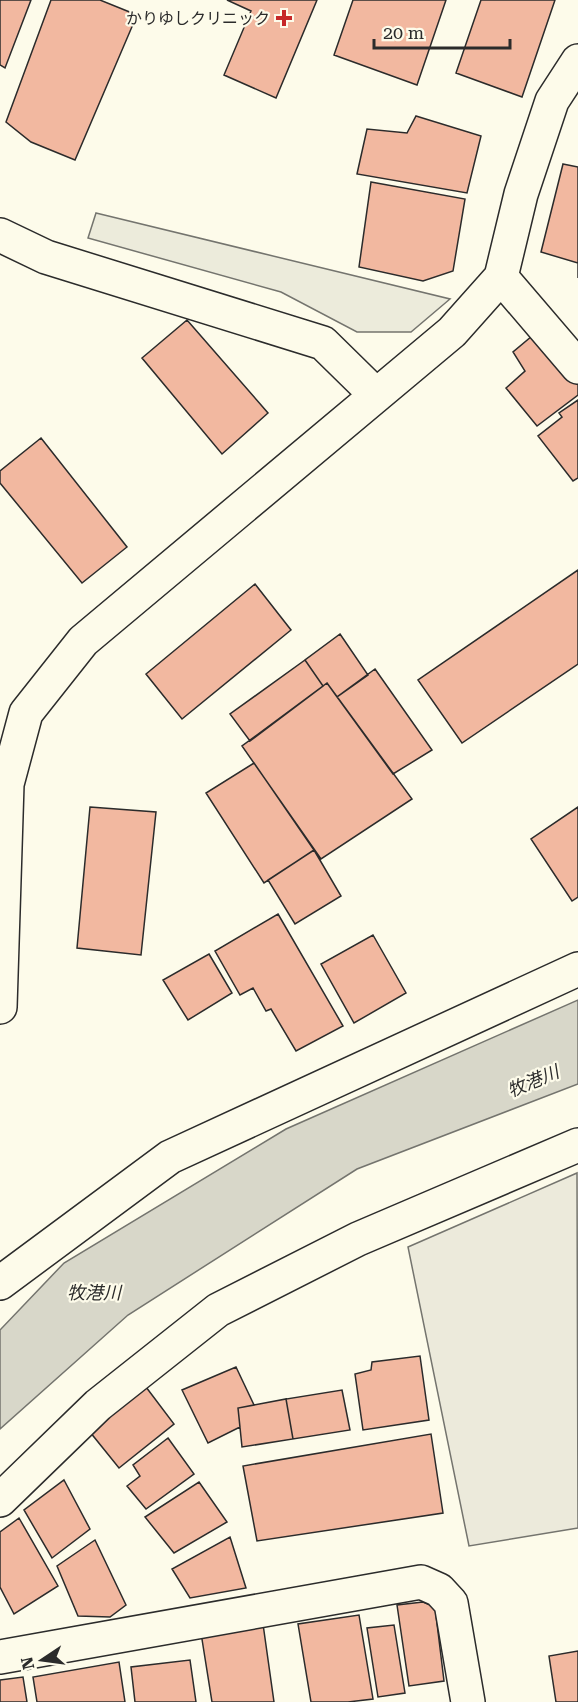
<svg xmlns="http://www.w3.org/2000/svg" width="578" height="1702" font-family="'Roboto Serif','Noto Sans JP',serif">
  <rect width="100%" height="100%" fill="#fdfbea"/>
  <!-- green -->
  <path fill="#ecebdb" stroke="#74746e" stroke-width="1.5" d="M96,213L450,299L411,332H357L281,292L88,238Z"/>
  <!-- parking -->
  <path fill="#eceadb" stroke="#74746e" stroke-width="1.5" d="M577,1173L578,1528L469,1546L408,1247Z"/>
  <!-- water -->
  <path fill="#d8d7c9" stroke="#74746e" stroke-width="1.5" d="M578,1000V1084L357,1169L128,1315L0,1429V1330L64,1263L286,1129Z"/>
  <!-- building -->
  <path fill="#f2b8a0" stroke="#2b2b2b" stroke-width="1.5" d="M0,0H31L5,68L0,65Z
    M51,0H100L137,15L75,160L31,142L6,122Z
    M227,0H317L276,98L224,75L251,11Z
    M353,0H446L417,85L334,55Z
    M481,0H555L522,97L456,73Z
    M416,116L481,136L467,193L357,174L367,129L407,133Z
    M563,164L578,167V278V263L541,252Z
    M371,182L465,199L453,271L423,281L359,267Z
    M187,320L268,413L222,454L142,358Z
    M538,331L578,382V395L537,426L506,388L525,371L513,352Z
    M578,400V478L573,481L538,436L562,417L559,413Z
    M41,438L127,547L82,583L0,483V471Z
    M578,570V664L462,743L418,680Z
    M255,584L291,630L182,719L146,674Z
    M340,634L368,675L337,697L327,683L323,686L305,660Z
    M305,660L323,686L250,741L230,714Z
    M375,669L432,750L393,774L337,697Z
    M327,683L412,799L321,859L242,746Z
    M254,763L314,850L264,883L206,793Z
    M90,807L156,812L141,955L77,948Z
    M578,807V897L572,901L531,839Z
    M314,850L341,896L295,924L268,880Z
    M278,914L343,1026L296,1051L271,1009L266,1011L253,988L240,995L215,951Z
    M373,935L406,993L354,1023L321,964Z
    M209,954L232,993L188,1020L163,980Z
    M420,1356L429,1420L363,1430L355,1374L371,1370L372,1362Z
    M236,1367L254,1405L238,1408L240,1427L208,1443L182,1390Z
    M146,1387L174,1424L119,1468L90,1432Z
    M342,1390L350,1430L293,1439L286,1399Z
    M286,1399L293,1439L242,1447L238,1408Z
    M431,1434L443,1513L257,1541L243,1466Z
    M168,1438L194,1474L146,1509L127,1486L140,1476L133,1465Z
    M64,1480L90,1529L52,1558L24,1510Z
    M199,1482L227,1522L174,1553L145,1517Z
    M19,1518L58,1586L14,1614L0,1587V1532Z
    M230,1537L246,1588L190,1598L172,1569Z
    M95,1540L126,1605L110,1617L78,1616L57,1566Z
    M423,1602L435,1607L444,1681L409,1686L397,1605Z
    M359,1615L373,1699L348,1702H311L298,1624Z
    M263,1624L274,1702H212L201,1633Z
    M394,1625L405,1693L378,1697L367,1628Z
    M578,1651V1702H556L549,1656Z
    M190,1660L196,1702H135L131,1667Z
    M119,1662L125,1702H37L33,1677Z
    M23,1677L27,1702H0V1680Z"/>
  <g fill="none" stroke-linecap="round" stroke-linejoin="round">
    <defs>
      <path id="minor" d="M0,235L46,257L323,343L376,395
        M501,277L578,367
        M0,1007L7,784L26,713L83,641L452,332L501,277L521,194L552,101L578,61
        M0,1283L170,1157L578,969
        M0,1500L98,1405L218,1310L358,1239L578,1145
        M0,1657L421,1582L439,1590L451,1603L468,1702"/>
    </defs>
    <!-- minor casing -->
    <use href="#minor" stroke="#2b2b2b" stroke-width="36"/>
    <!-- minor -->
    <use href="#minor" stroke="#fdfbea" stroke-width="33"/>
  </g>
  <!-- markers -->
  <path fill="#c62828" stroke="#fdfbea" stroke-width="2" d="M281 9h6v6h6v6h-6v6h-6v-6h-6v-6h6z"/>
  <g text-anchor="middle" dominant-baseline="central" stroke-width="4.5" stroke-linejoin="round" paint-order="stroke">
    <!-- poi labels -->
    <g font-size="16" fill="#2b2b2b" stroke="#fdfbea" text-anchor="end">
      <text x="270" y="18">かりゆしクリニック</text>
    </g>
    <!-- water labels -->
    <g font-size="18" font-style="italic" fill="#2b2b2b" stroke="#fdfbea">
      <text transform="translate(533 1081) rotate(-23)">牧港川</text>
      <text x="94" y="1292">牧港川</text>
    </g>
  </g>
  <!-- north arrow -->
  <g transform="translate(42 1660) rotate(257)" stroke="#fdfbea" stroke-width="4.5" paint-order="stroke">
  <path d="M0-4.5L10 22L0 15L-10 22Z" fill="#2b2b2b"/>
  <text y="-9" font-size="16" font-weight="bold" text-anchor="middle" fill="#2b2b2b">N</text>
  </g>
  <!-- scale -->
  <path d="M374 39v9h136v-9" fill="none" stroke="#2b2b2b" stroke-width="3"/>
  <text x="383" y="39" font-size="18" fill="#2b2b2b" stroke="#fdfbea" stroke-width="4.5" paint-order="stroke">20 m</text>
</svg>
